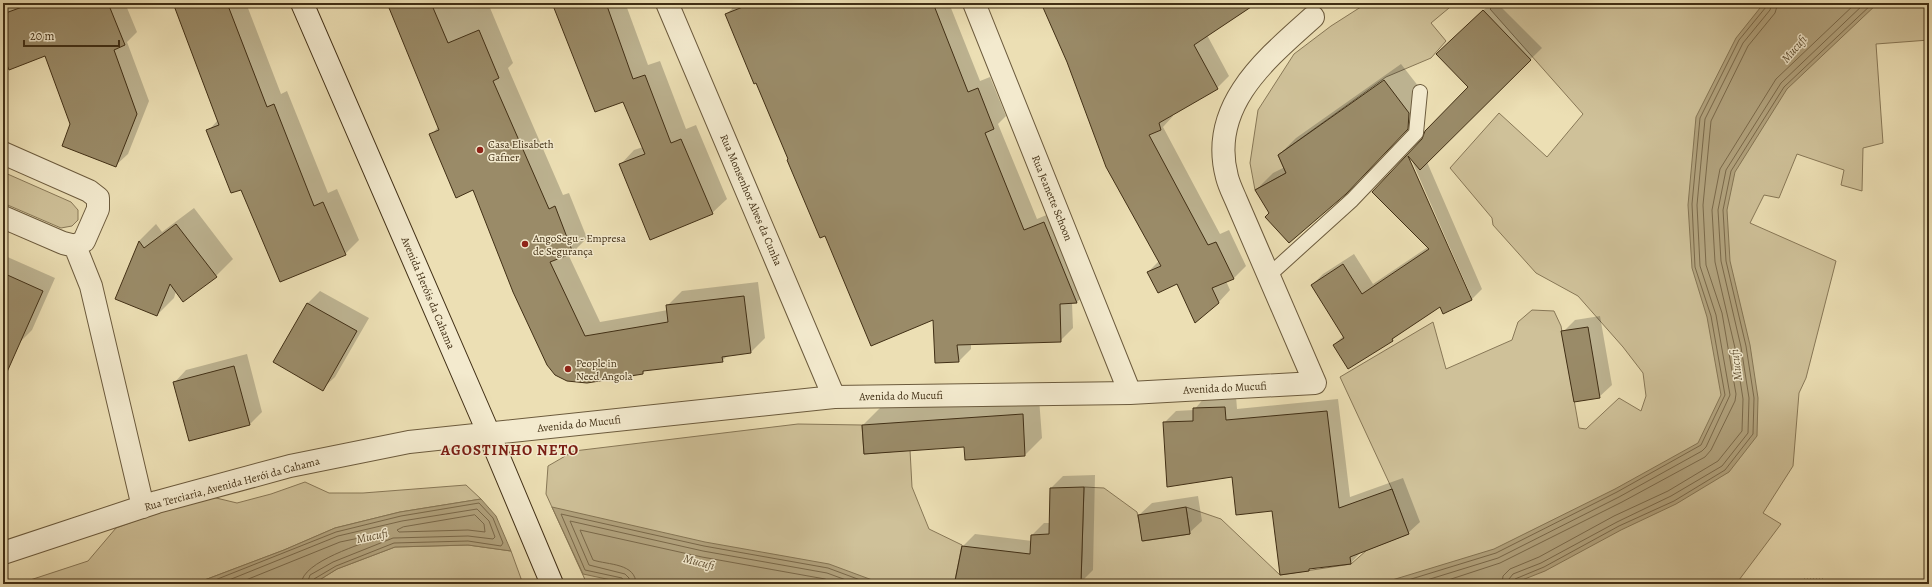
<svg xmlns="http://www.w3.org/2000/svg" width="1932" height="587" font-family="Alegreya,serif">
  <rect width="100%" height="100%" fill="#ecdfb4"/>
  <filter id="stains"><feTurbulence type="fractalNoise" baseFrequency=".005" numOctaves="4"/><feColorMatrix values="0 0 0 0 .2 0 0 0 0 .09 0 0 0 0 .02 0 0 0 .5 -.17"/></filter>
  <radialGradient id="worn" r=".72"><stop offset=".6" stop-color="#630" stop-opacity="0"/><stop offset="1" stop-color="#630" stop-opacity=".3"/></radialGradient>
  <!-- green -->
  <path fill="#cfc199" stroke="#887857" d="M1367,3H1455L1431,23L1446,41L1431,58L1386,77L1278,155L1286,173L1255,190L1250,163L1258,110L1294,54L1331,26Z
    M1496,3H1929V40L1876,44L1883,143L1863,148L1862,191L1841,185L1844,170L1797,154L1779,198L1764,195L1750,223L1836,261L1806,378L1799,393L1793,466L1763,513L1781,524L1736,584H1023L1030,554L1046,583H1081L1084,487L1104,488L1137,512L1143,541L1190,534L1186,507L1221,519L1280,575L1351,564L1367,550L1408,534L1392,489L1340,377L1433,322L1446,369L1512,340L1518,322L1532,310L1554,311L1561,326L1579,428L1586,429L1619,398L1641,411L1646,396L1643,373L1623,347L1578,296L1536,273L1493,225L1492,218L1450,168L1499,113L1547,157L1583,114L1490,9Z
    M3,172L71,202L78,210V220L72,226L61,228L3,203Z
    M798,424L862,425L864,454L910,450L912,487L929,529L962,545L955,580L974,584H587L546,494L548,466L574,451Z
    M305,482L329,493H363L466,485L481,499L400,512L335,528L284,550L194,584H18L88,561L116,528L168,509L212,497L237,503L271,494Z
    M468,545L511,551L523,584H313L337,569L395,547Z"/>
  <!-- water -->
  <path fill="#b2a37e" stroke="#857554" d="M1764,3H1878L1787,89L1735,172L1727,210L1730,261L1750,345L1758,398L1757,436L1729,472L1676,504L1621,530L1545,571L1512,584H1379L1494,549L1615,489L1698,443L1721,395L1707,317L1692,268L1688,205L1696,117L1736,38Z
    M481,499L496,516L511,551L468,545L395,547L337,569L313,584H194L284,550L335,528L400,512Z
    M552,507L705,542L829,564L883,584H630L583,574Z"/>
  <!-- shadow -->
  <path fill="#0003" d="M3,3H125L137,32L127,42L149,101L128,154L115,166L71,124L45,55L3,52Z
    M174,3H246L281,94L287,91L328,193L337,189L359,240L345,254L241,188L208,131L218,120Z
    M387,3H488L513,63L508,68L563,195L569,193L587,238L573,252L568,254L600,322L668,310L667,306L682,291L758,282L765,338L751,352L728,355L722,361L646,369L643,373L587,382L474,189L431,135L439,126Z
    M534,3H546L535,7Z
    M553,3H627L626,5L648,65L660,61L686,129L696,125L727,199L712,213L620,165L634,150L643,147L623,100Z
    M730,3H949L980,81L990,77L1006,116L998,124L1037,219L1056,211L1089,290L1077,302L1072,303L1073,328L1060,341L971,343V349L959,361L936,362L934,319L826,235L789,159L726,14L732,9Z
    M1042,3H1255L1207,35L1229,76L1217,88L1172,114L1173,116L1163,127L1220,234L1229,230L1246,266L1234,278L1226,281L1230,290L1218,303L1148,272L1159,261Z
    M1491,3H1497L1542,48L1427,162L1482,289L1471,300L1440,305L1401,332L1392,340L1334,345L1344,335L1312,285L1323,274L1354,254L1373,284L1428,247L1407,156L1469,296H1471L1409,154L1469,87L1449,43Z
    M1401,64L1426,96L1424,111L1363,176L1270,213L1256,190L1273,173L1285,167L1279,155L1296,138Z
    M194,208L233,259L216,276L176,291L174,298L157,315L117,298L139,241L156,224L162,232Z
    M3,255L55,278L32,330L19,343L3,336Z
    M320,291L369,318L335,377L322,389L274,362L308,303Z
    M1600,316L1612,385L1599,397L1563,332L1575,320Z
    M247,354L262,412L250,424L190,440L174,383L186,370Z
    M1236,396L1237,409L1338,399L1350,497L1403,478L1420,522L1408,533L1362,551L1351,563L1311,568L1308,570L1273,510L1164,423L1176,411L1194,410L1205,397Z
    M1039,398L1042,438L1025,455L965,446L863,425L880,408Z
    M1095,475L1093,570L1081,582L979,584L956,580L963,546L975,534L1032,541V535L1044,523H1050L1051,488L1063,476Z
    M1198,496L1202,521L1189,533L1139,515L1152,503Z"/>
  <g fill="none" stroke-linecap="round" stroke-linejoin="round">
    <!-- shore -->
    <path stroke="#7a694a" stroke-width="1" d="M475,515L484,524L485,532L468,530L399,532L397,530L403,527Z
      M205,584L336,532L401,516L479,503L493,518L503,543L501,546L468,541L394,543L336,566L314,579L312,584
      M219,584L338,536L402,521L477,509L489,521L495,537L493,539L468,536L393,538L333,562L310,575L307,584
      M236,584L340,542L383,533L382,536C363,544 302,561 301,584
      M625,584L622,578L585,570L561,514L704,546L828,568L871,584
      M630,584L629,578L625,574L589,565L570,521L703,551L827,573L857,584
      M636,584C636,563 608,565 593,560L580,530L702,557L825,579L839,584
      M1395,584L1496,553L1617,492L1701,445L1725,395L1711,316L1695,267L1692,204L1700,118L1739,40L1766,7L1767,3
      M1414,584L1498,558L1619,497L1702,451L1706,447L1730,395L1716,315L1700,266L1697,205L1705,119L1743,43L1770,10L1772,3
      M1436,584L1500,563L1622,502L1705,457L1711,450L1735,401L1736,394L1722,313L1706,265L1703,205L1711,121L1748,46L1775,13L1778,3
      M1502,584L1503,576L1510,569L1539,557L1614,516L1668,491L1718,461L1742,431L1743,399L1735,348L1715,262L1712,210L1720,169L1776,79L1856,3
      M1508,584L1509,579L1513,574L1541,563L1617,522L1671,496L1722,466L1748,433L1749,398L1741,347L1721,261L1718,210L1726,170L1781,83L1865,3
      M1513,584L1515,579L1544,567L1619,526L1674,501L1725,470L1753,434L1754,398L1746,346L1726,261L1723,210L1731,171L1784,87L1873,3"/>
  </g>
  <!-- building -->
  <path fill="#9a8b68" stroke="#412f15" d="M33,3H108L125,45L114,50L137,114L116,167L62,146L70,124L45,56L9,70L3,55V14Z
    M173,3H227L267,107L274,104L314,206L323,202L346,255L280,282L241,190L231,193L206,130L219,125Z
    M387,3H431L448,43L479,30L499,78L493,81L549,209L555,206L573,253L550,262L585,336L668,322L666,305L744,296L751,353L722,357L723,362L643,371V374L587,383L567,381L555,375L547,365L513,292L473,190L456,198L429,134L439,130Z
    M552,3H606L633,79L645,75L671,143L681,139L713,214L650,240L619,164L645,154L623,102L595,112Z
    M753,3H933L968,92L978,88L994,129L985,133L1024,230L1044,222L1077,303L1060,304L1061,342L957,345L959,362L935,363L933,320L871,346L825,236L820,238L787,160L788,159L756,83L754,84L725,14Z
    M1041,3H1257L1194,45L1218,89L1159,123L1161,130L1149,135L1208,245L1216,242L1234,279L1212,288L1219,303L1195,323L1177,284L1158,293L1147,272L1161,266L1106,167L1067,62Z
    M1483,10L1531,60L1420,170L1408,156L1472,300L1443,314L1440,307L1392,339L1393,341L1348,369L1333,345L1344,338L1311,285L1343,264L1362,294L1429,249L1372,192L1422,139L1425,131L1468,87L1436,54Z
    M1384,80L1409,113L1408,129L1346,194L1289,243L1265,217L1269,213L1255,190L1286,173L1278,155Z
    M176,224L217,277L183,302L170,284L157,316L115,299L139,241L144,248Z
    M3,273L43,291L3,381Z
    M307,303L357,331L323,391L273,362Z
    M1588,327L1600,398L1574,402L1561,331Z
    M234,366L250,425L189,441L173,382Z
    M1225,407L1226,420L1327,411L1339,508L1392,489L1409,534L1350,557L1351,564L1309,569V571L1280,575L1272,511L1236,515L1232,477L1167,487L1163,422L1193,421V408Z
    M1023,414L1025,456L965,460L964,447L864,454L862,425Z
    M1084,487L1081,583L974,584L955,581L962,546L1030,554L1031,535L1049,534L1050,488Z
    M1186,507L1190,534L1142,541L1138,515Z"/>
  <g fill="none" stroke-linecap="round" stroke-linejoin="round">
    <defs>
      <path id="lane" d="M1268,276L1352,200L1416,133L1420,92"/>
      <path id="street" d="M667,3L834,397
        M974,3L1130,393
        M3,153L89,191L98,198V209L84,241L75,246L63,243L3,217
        M75,246L91,286L143,507
        M3,553L157,502L290,466L409,442L834,397L1130,393L1315,383L1236,200C1233,193 1229,185 1227,177C1208,106 1266,59 1313,17"/>
      <path id="secondary" d="M302,3L489,434L552,584"/>
    </defs>
    <!-- lane casing -->
    <use href="#lane" stroke="#6c5b3d" stroke-width="16"/>
    <!-- street casing -->
    <use href="#street" stroke="#6c5b3d" stroke-width="24"/>
    <!-- secondary casing -->
    <use href="#secondary" stroke="#412f15" stroke-width="24"/>
    <!-- path -->
    <path stroke="#412f15" stroke-width="2.5" stroke-dasharray="1 2" stroke-linecap="butt" d="M1804,580H1825L1828,584"/>
    <!-- lane -->
    <use href="#lane" stroke="#f3eace" stroke-width="14"/>
    <!-- street -->
    <use href="#street" stroke="#f3eace" stroke-width="22"/>
    <!-- secondary -->
    <use href="#secondary" stroke="#f3eace" stroke-width="22"/>
  </g>
  <!-- markers -->
  <g fill="#8f2418" stroke="#f3eace" stroke-width="1.5">
    <circle cx="480" cy="150" r="4"/>
    <circle cx="525" cy="244" r="4"/>
    <circle cx="568" cy="369" r="4"/>
  </g>
  <g text-anchor="middle" dominant-baseline="central" stroke-width="3" stroke-linejoin="round" paint-order="stroke">
    <!-- poi labels -->
    <g font-size="11" fill="#412f15" stroke="#f3eace" text-anchor="start">
      <text x="488" y="144">Casa Elisabeth<tspan x="488" dy="13">Gafner</tspan></text>
      <text x="533" y="238">AngoSegu - Empresa<tspan x="533" dy="13">de Segurança</tspan></text>
      <text x="576" y="363">People in<tspan x="576" dy="13">Need Angola</tspan></text>
    </g>
    <!-- street labels -->
    <g font-size="11" fill="#412f15" stroke="#f3eace">
      <text transform="translate(1052 198) rotate(68)">Rua Jeanette Schoon</text>
      <text transform="translate(751 200) rotate(67)">Rua Monsenhor Alves da Cunha</text>
      <text transform="translate(428 293) rotate(67)">Avenida Heróis da Cahama</text>
      <text transform="translate(1225 388) rotate(-3)">Avenida do Mucufi</text>
      <text transform="translate(901 396) rotate(-1)">Avenida do Mucufi</text>
      <text transform="translate(579 424) rotate(-6)">Avenida do Mucufi</text>
      <text transform="translate(232 484) rotate(-15)">Rua Terciaria, Avenida Herói da Cahama</text>
    </g>
    <!-- water labels -->
    <g font-size="12" font-style="italic" fill="#5d4c2f" stroke="#f3eace">
      <text transform="translate(1794 49) rotate(-49)">Mucufi</text>
      <text transform="translate(1736 365) rotate(-97)">Mucufi</text>
      <text transform="translate(372 536) rotate(-12)">Mucufi</text>
      <text transform="translate(699 562) rotate(15)">Mucufi</text>
    </g>
    <!-- district labels -->
    <g font-size="15" font-weight="bold" letter-spacing="1" fill="#7a1f14" stroke="#f3eace">
      <text x="510" y="450">AGOSTINHO NETO</text>
    </g>
  </g>
  <!-- margin -->
  <rect width="1932" height="587" fill="none" stroke="#ecdfb4" stroke-width="16"/>
  <rect x="4" y="4" width="1924" height="579" fill="none" stroke="#412f15" stroke-width="2"/>
  <rect x="8" y="8" width="1916" height="571" fill="none" stroke="#412f15"/>
  <!-- scale -->
  <path d="M24 40v6h95v-6" fill="none" stroke="#412f15" stroke-width="2"/>
  <text x="30" y="40" font-size="12" fill="#412f15" stroke="#f3eace" stroke-width="3" paint-order="stroke">20 m</text>
  <rect width="100%" height="100%" filter="url(#stains)"/>
  <rect width="100%" height="100%" fill="url(#worn)"/>
</svg>
